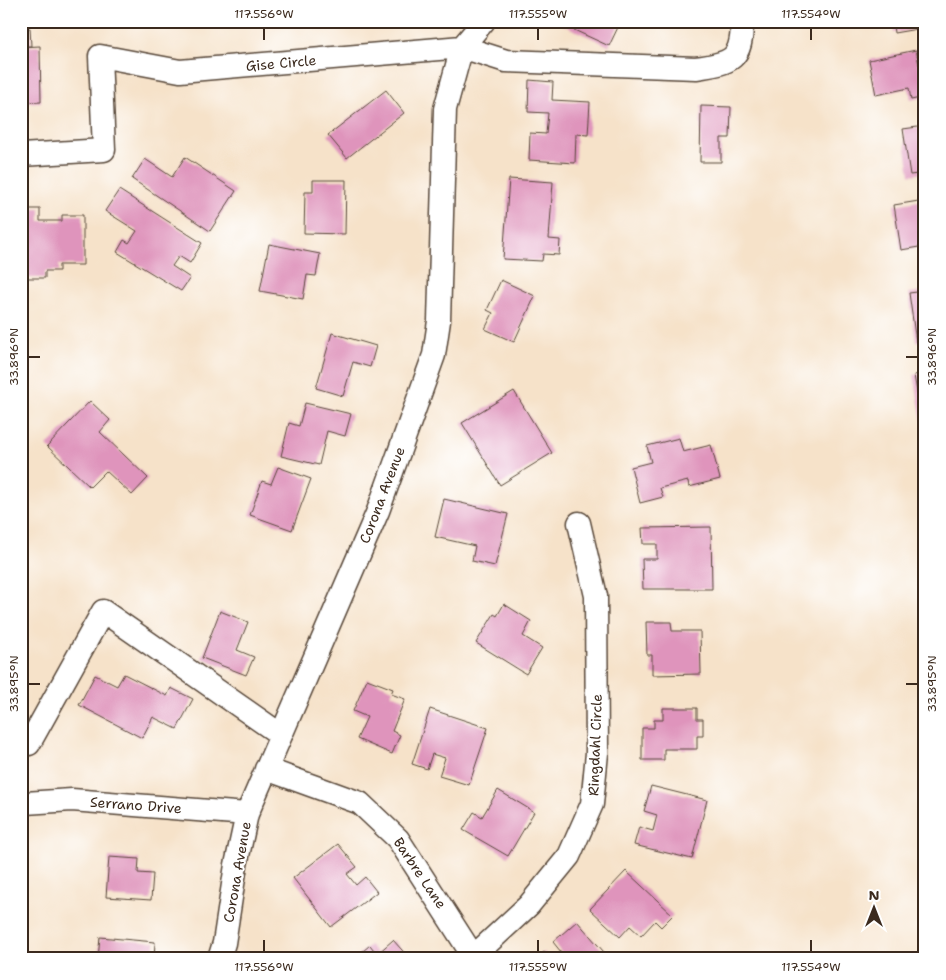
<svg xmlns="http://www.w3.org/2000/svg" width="946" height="980" font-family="'Shantell Sans',sans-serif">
  <rect width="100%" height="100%" fill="#fff"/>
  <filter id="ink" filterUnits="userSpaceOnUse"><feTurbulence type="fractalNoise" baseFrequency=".02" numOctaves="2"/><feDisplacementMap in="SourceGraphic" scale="10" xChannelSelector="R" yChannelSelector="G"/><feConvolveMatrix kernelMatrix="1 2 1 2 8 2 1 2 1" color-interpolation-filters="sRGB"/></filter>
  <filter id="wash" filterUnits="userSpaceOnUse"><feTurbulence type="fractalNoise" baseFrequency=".0096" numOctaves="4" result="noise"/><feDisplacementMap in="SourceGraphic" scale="20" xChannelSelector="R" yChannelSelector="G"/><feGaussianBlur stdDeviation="1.12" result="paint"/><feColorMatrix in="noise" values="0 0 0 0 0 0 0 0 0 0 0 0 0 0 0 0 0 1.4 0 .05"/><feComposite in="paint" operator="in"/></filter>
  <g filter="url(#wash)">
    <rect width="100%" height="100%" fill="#f6e2c9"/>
    <g id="blocks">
      <!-- building -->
      <path fill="#df94bc" d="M562,21H621L609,46L561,24Z
        M853,21H867V22L854,24Z
        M868,21H922L923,28L894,33L893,25L869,28Z
        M21,28H30L31,46H21Z
        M40,46L41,102L21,103V47Z
        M916,50L919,65L925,64V97L911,100L909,88L876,95L869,60Z
        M529,80L553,82L552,100L590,102L588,135L576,134L575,163L529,160L530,133L546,134L548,113L528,112Z
        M386,90L404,113L347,158L328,135Z
        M701,106L731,107L730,138H721V162H700Z
        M925,126V173L910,175L903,129Z
        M185,157L236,191L210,231L132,179L145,159L172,177Z
        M509,179L553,182L549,239L560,240L559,255L543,254L542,261L503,259Z
        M313,180H346L345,234L304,233L305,192H313Z
        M119,190L202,243L190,263L179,256L172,266L190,278L181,291L117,252L124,240L129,243L137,231L105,211Z
        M925,200V246L901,250L894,205Z
        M21,209H40V221H62V215H83V265H59V271H45V278H21Z
        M269,244L320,254L316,276L307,275L303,299L260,291Z
        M501,280L535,296L514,342L485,329L493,313L487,310Z
        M925,291V341L916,342L909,293Z
        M332,333L376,346L370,367L353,362L343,396L316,388Z
        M925,373V420L922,421L914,375Z
        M514,391L552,453L500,485L462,423Z
        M90,401L110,420L100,432L148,478L132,495L106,471L90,487L47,446Z
        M305,403L351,414L345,436L327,431L319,465L281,456L289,423L299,426Z
        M679,438L683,452L711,445L720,479L689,487L688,481L660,488L663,497L640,503L631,467L651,462L647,446Z
        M278,467L311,479L292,530L250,515L262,481L271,484Z
        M444,499L508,514L495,566L472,561L475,546L435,537Z
        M711,527L712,589H643L642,559H657V544H643L642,528Z
        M504,604L531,621L523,636L542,648L526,674L476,643L494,614L497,616Z
        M220,611L248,622L237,650L254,657L246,675L202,658Z
        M646,622H671L672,631H700L701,674L652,675V655H647Z
        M124,674L167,696L171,688L193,699L177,729L153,717L142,738L79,705L95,675L117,686Z
        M367,679L393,689L391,694L405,699L392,731L400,735L392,754L357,739L367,717L353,711Z
        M663,708H697V719H703V736H697V749H664V760H642V728H654V720H663Z
        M430,709L488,728L469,785L439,776L445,758L432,754L427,769L412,764Z
        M651,786L707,800L692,859L634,845L639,827L653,831L657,815L644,811Z
        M498,790L534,812L508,856L463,830L474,812L482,817Z
        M338,844L357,867L347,874L356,885L365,877L377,892L331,927L293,878Z
        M109,857L139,859L138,873L153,874L151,900L106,897Z
        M626,871L673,915L661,927L655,921L641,936L630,926L620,937L590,909Z
        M577,921L610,959H553L561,952L553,942Z
        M100,937L155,942L154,959H98Z
        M393,940L410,959H354L370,945L377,954Z
        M544,952L550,959H536Z"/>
    </g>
  </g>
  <g filter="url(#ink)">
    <use href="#blocks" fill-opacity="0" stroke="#574638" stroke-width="1"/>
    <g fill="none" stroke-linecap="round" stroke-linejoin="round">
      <defs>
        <path id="minor" d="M21,155L104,150L100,56L180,71L462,47L506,61L696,68C732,63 742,60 742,21
          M29,744L103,611L281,735
          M266,769L360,803L398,839L475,959
          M25,803L72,800L247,814
          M474,956L529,905L569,856L592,804L597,753L596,596L579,523
          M219,959L224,943L236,865L247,814L378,511L434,355L439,321L445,109L462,47L484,21"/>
      </defs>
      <!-- minor casing -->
      <use href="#minor" stroke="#574638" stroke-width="25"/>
      <!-- minor -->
      <use href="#minor" stroke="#fff" stroke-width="22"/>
    </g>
  </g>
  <!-- ticks -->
  <path fill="none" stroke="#3b2a1e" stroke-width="2" d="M264,28V40M538,28V40M811,28V40M28,357H40M906,357H918M28,684H40M906,684H918M264,940V952M538,940V952M811,940V952"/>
  <g text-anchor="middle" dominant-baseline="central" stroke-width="4" stroke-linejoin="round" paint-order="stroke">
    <!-- street labels -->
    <g font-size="14" fill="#3b2a1e" stroke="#fff">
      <text transform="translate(281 63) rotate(-5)">Gise Circle</text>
      <text transform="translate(382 495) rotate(-69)">Corona Avenue</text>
      <text transform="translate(595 745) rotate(-88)">Ringdahl Circle</text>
      <text transform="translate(136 805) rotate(4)">Serrano Drive</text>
      <text transform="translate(237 872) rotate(-80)">Corona Avenue</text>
      <text transform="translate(420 873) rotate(56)">Barbre Lane</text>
    </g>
  </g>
  <!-- margin -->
  <rect width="946" height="980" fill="none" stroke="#fff" stroke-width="55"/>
  <!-- north arrow -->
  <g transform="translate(874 908)" stroke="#ffffff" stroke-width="4" paint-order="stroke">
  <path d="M0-4L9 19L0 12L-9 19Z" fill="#3b2a1e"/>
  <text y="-8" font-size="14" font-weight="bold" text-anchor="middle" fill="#3b2a1e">N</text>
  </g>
  <rect x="28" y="28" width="890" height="924" fill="none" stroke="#3b2a1e" stroke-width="2"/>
  <g font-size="12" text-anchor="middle" fill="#3b2a1e">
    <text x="264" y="18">117.556°W</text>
    <text x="538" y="18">117.555°W</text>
    <text x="811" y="18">117.554°W</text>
    <text transform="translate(14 357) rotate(-90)" y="4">33.896°N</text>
    <text transform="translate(932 357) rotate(-90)" y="4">33.896°N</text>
    <text transform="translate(14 684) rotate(-90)" y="4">33.895°N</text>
    <text transform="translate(932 684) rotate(-90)" y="4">33.895°N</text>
    <text x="264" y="971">117.556°W</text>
    <text x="538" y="971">117.555°W</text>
    <text x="811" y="971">117.554°W</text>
  </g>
</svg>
